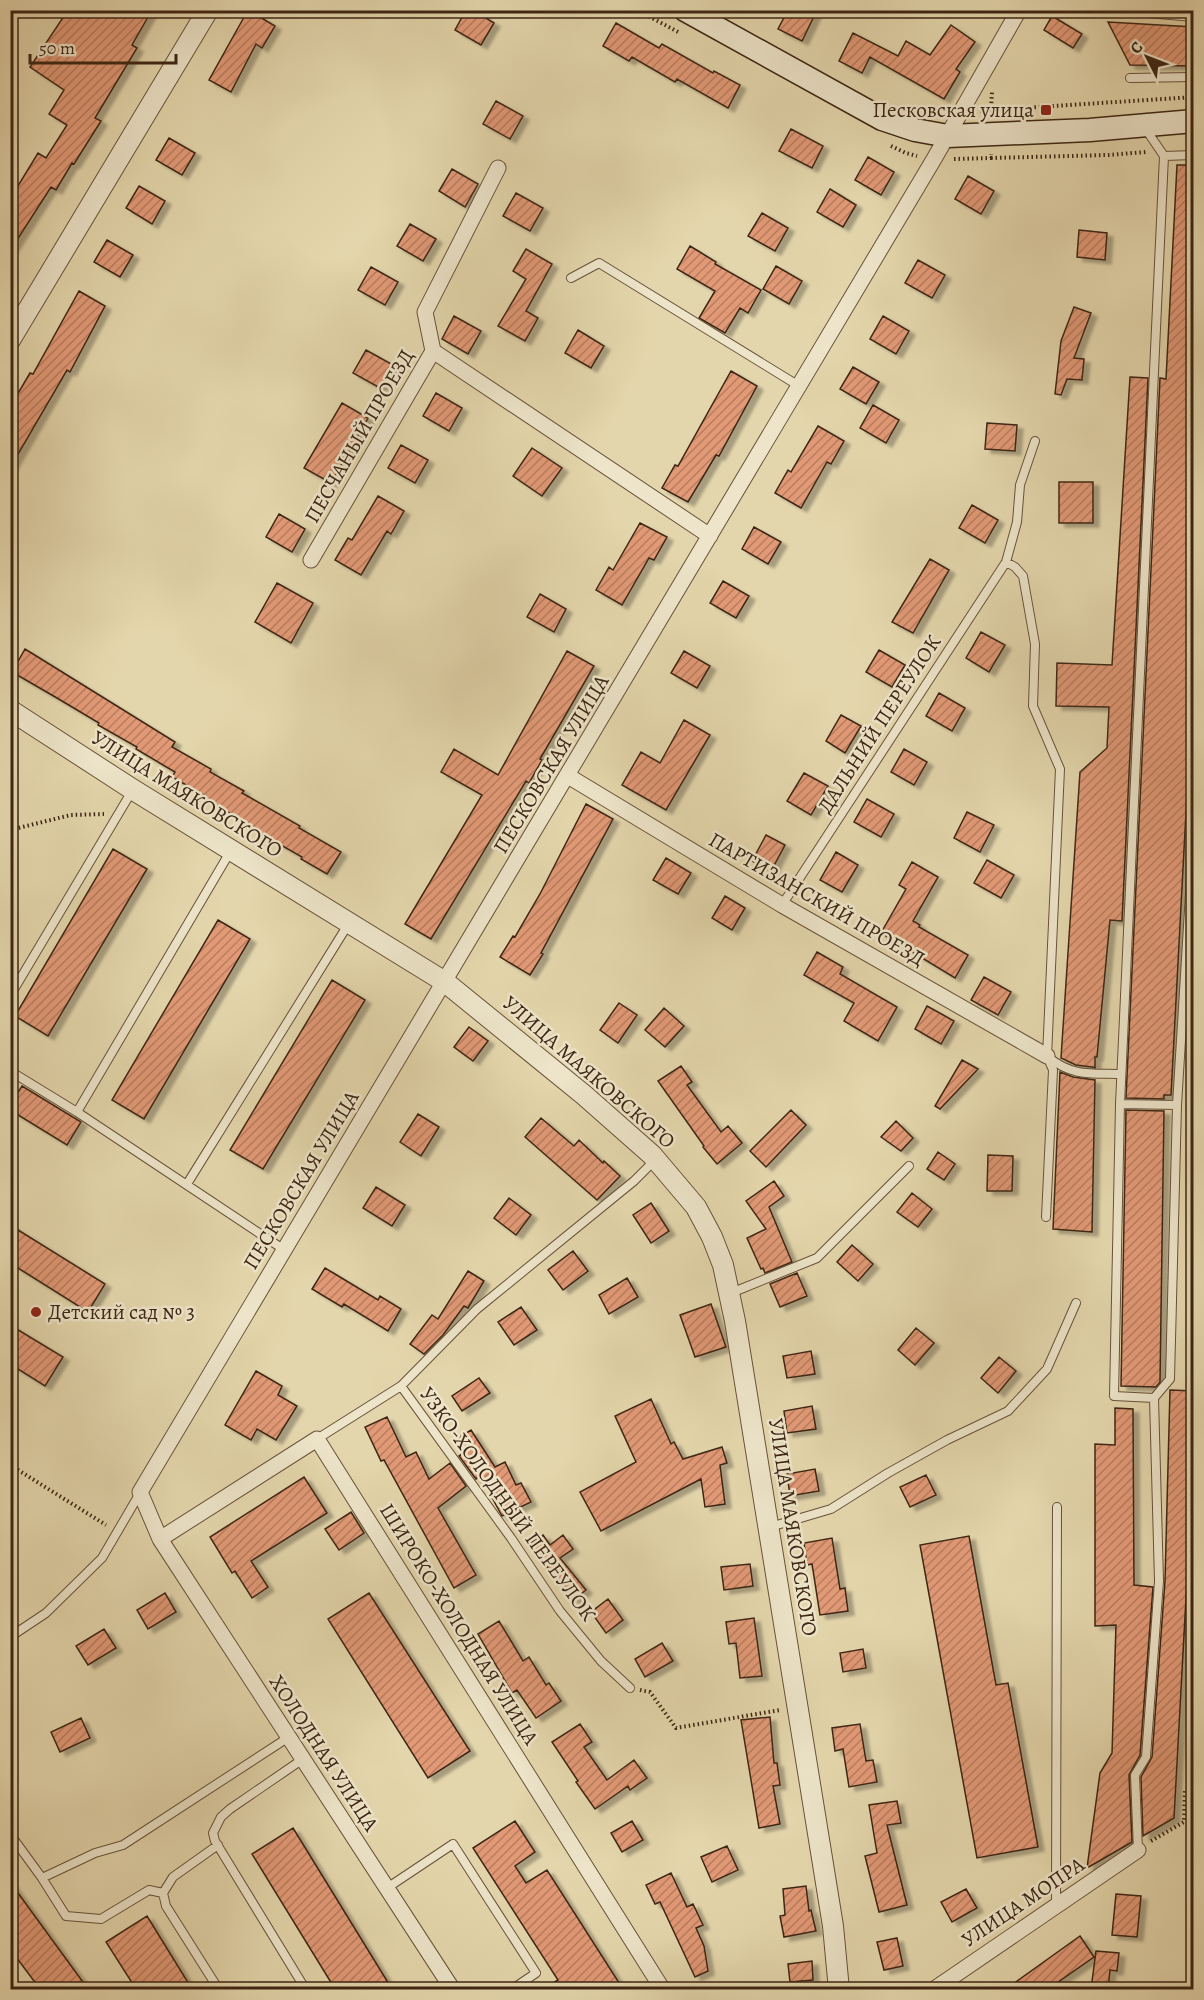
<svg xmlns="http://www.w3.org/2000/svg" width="1204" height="2000" font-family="Alegreya,serif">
  <defs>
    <pattern id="building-hatch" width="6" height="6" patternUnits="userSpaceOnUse" patternTransform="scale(1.5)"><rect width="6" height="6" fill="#e29976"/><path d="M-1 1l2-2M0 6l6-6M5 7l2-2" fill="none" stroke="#b87d60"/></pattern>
    <filter id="shadow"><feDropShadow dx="6" dy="4" stdDeviation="1.5" flood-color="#0004"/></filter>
  </defs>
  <rect width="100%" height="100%" fill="#e4d6ac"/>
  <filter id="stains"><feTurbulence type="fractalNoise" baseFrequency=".00333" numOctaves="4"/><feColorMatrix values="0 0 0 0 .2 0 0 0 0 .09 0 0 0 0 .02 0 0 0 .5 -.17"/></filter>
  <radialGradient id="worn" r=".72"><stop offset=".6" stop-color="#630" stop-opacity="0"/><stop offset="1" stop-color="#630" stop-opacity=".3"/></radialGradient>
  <!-- building -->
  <path fill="url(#building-hatch)" stroke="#3d2614" stroke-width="1.5" filter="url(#shadow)" d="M68,10H152L132,45L137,48L95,118L101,121L74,164L72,163L56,190L51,187L10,251V199L38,153L46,158L67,125L49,114L64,90L30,67Z
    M248,10L275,26L262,48L256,44L231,92L209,80Z
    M466,10H473L494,23L481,45L455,30Z
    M788,10H817L802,41L778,29Z
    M1052,16L1082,34L1073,48L1044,30Z
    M1108,22L1194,27V66L1130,65Z
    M616,23L659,48L662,44L713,73L714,71L740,85L728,108L677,79L675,82L632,57L629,61L603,46Z
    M951,25L975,42L956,69L960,72L944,99L870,57L862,73L839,61L853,33L898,56L906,41L930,55Z
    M496,101L523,116L510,139L483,124Z
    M791,129L823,146L812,168L779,151Z
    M169,138L195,153L182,175L156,160Z
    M868,157L894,172L881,195L855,180Z
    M1177,165H1194V661L1171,1095H1164V1099L1126,1098L1160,378L1166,379Z
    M452,169L478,184L465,207L439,191Z
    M968,176L994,191L981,214L955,199Z
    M139,186L165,201L152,224L126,208Z
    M830,189L856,205L843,227L817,212Z
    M516,193L543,208L530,231L503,216Z
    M762,213L788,228L775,251L748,236Z
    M410,224L436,239L423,261L397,246Z
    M1079,230L1107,233L1105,260L1077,257Z
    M107,240L133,255L120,277L94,262Z
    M690,246L716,262L715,264L761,290L748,313L740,308L725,333L699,318L715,291L677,269Z
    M526,249L552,264L526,311L538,318L525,341L498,326L526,279L513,271Z
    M918,260L945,275L932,298L905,283Z
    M776,266L802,281L789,304L763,289Z
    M371,267L398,282L385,305L358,290Z
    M79,291L105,306L70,372L67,370L10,468V407L30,373L33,374Z
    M1074,307L1091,313L1074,358L1084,359L1082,380L1067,379L1061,395L1055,394L1061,341Z
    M454,316L481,331L468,354L442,339Z
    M883,316L909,331L896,354L870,339Z
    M578,330L604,346L591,368L565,353Z
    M366,350L393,365L380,388L353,373Z
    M853,367L879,382L866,404L840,389Z
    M731,371L757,386L719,456L716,455L688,502L662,488L675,465L678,466Z
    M1130,377L1148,378L1122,921L1110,920L1097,1057H1095V1068L1092,1067L1076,1065L1061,1058L1080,772L1107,748L1109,707L1056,706L1057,663L1112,665Z
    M436,393L462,408L449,431L423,416Z
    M342,403L368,418L331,483L304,468Z
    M873,405L899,420L886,443L860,428Z
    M987,423L1017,425L1015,451L985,449Z
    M818,426L844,441L831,464L827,462L801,508L775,493L788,470L791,472Z
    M401,445L428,460L415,483L388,468Z
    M532,448L562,468L542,496L513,476Z
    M1059,482H1093V523H1059Z
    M378,496L404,511L391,534L387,531L361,575L335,560L348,538L352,540Z
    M972,505L998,520L985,543L959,528Z
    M279,514L305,529L292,552L266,537Z
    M640,523L667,537L654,560L649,558L622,605L596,590L609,567L613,570Z
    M754,527L781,542L768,564L742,549Z
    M930,559L949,570L913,633L892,622Z
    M723,581L749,596L736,618L710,603Z
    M277,583L313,603L291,643L255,622Z
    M540,594L566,609L554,632L527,617Z
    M981,632L1005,645L989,672L966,658Z
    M25,649L175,742L172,747L211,769L210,772L244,791L242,793L300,826L299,828L341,852L327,874L301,859L302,857L232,817L233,815L205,799L206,796L172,777L175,772L136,749L137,747L98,725L99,723L57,698L12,672Z
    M879,650L905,665L892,687L866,672Z
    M567,651L594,666L540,759L542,760L529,783L526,781L431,939L405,924L482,795L441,772L454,749L498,775Z
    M684,651L710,666L697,688L671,673Z
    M939,693L965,708L952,731L926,716Z
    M841,715L861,726L845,753L826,741Z
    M684,720L710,735L666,810L622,785L641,752L660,763Z
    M904,749L927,762L914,785L891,772Z
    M804,773L828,786L811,815L787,801Z
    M867,799L894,814L881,837L854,822Z
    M586,804L613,819L541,953L543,954L530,975L500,957L513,936L515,937L540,894Z
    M967,812L994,825L980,852L954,838Z
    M766,835L785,845L771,871L752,861Z
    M113,849L147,869L48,1036L15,1016Z
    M836,852L858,865L842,892L820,880Z
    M666,858L691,873L678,894L653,880Z
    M987,860L1014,875L1001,898L974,883Z
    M912,862L938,877L913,921L920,925L919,927L968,955L955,978L881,933L906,889L899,885Z
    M725,896L745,908L732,930L712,918Z
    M218,920L250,939L144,1119L112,1100Z
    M817,952L843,967L840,974L897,1007L878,1041L844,1021L854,1003L804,975Z
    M984,977L1011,992L998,1015L971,1000Z
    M332,980L365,1000L263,1169L230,1150Z
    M619,1003L637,1015L618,1043L600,1030Z
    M927,1006L954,1021L941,1044L915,1029Z
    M664,1008L684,1026L665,1047L645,1030Z
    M469,1027L488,1041L473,1061L454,1047Z
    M962,1060L978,1069L940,1109L935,1106Z
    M681,1066L692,1082L687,1085L721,1132L728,1126L742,1143L717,1164L703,1147L704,1146L658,1081Z
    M1060,1072L1073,1077L1095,1080L1092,1232L1053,1229Z
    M22,1086L81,1122L67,1145L10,1110V1105Z
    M791,1110L806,1125L766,1167L750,1151Z
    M1126,1110L1164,1111L1160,1382L1156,1387L1121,1386Z
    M418,1114L439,1127L421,1156L400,1142Z
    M541,1118L574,1146L579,1140L603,1163L604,1161L620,1176L597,1200L525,1137Z
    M896,1121L913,1138L901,1151L881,1137Z
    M938,1152L955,1164L944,1180L927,1169Z
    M988,1155L1013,1156L1012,1191H987Z
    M774,1181L784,1196L769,1207L792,1262L765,1273L763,1268L761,1269L747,1238L766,1229L746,1201Z
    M376,1187L405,1205L392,1226L363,1208Z
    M912,1193L932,1209L918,1227L897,1212Z
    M509,1198L531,1215L516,1235L494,1218Z
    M651,1203L669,1231L651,1243L633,1215Z
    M10,1225L105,1284L88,1312L10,1263Z
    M852,1245L873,1264L858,1281L837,1262Z
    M573,1251L588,1271L563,1290L548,1270Z
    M325,1268L378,1300L380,1296L401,1309L388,1331L344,1304L342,1307L312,1289Z
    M468,1271L484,1281L468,1308L464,1306L443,1335L424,1354L410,1344L432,1315L438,1319Z
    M797,1273L807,1296L780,1307L770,1284Z
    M627,1278L638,1297L609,1314L599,1295Z
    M711,1304L726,1347L695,1357L680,1315Z
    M521,1307L537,1330L514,1345L498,1322Z
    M10,1325L63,1357L45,1386L10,1364Z
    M916,1328L934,1343L915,1365L898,1350Z
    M811,1351L815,1374L787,1378L783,1356Z
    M999,1357L1016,1371L998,1393L981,1378Z
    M256,1371L282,1386L278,1395L297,1406L276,1440L257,1429L251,1440L225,1425Z
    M479,1378L490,1393L462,1411L452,1396Z
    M1170,1390L1194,1391L1189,1580H1187L1174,1818L1143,1836L1141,1777L1152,1757L1165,1581Z
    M651,1399L671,1444L674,1442L683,1459L722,1447L727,1463L720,1465L725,1504L705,1507L701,1479L601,1531L580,1492L636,1462L615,1416Z
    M812,1406L816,1429L787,1433L784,1411Z
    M1115,1408L1133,1409L1134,1585L1153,1587L1140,1755L1129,1775L1132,1842L1087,1868L1100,1773L1112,1753L1116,1625L1095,1626V1444L1115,1445Z
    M387,1417L406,1457L416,1452L429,1479L450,1463L466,1486L438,1508L476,1575L454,1588L384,1460L381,1461L365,1427Z
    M471,1430L495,1467L505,1462L516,1485L521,1483L531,1502L502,1516L480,1475L476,1479L459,1456L463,1453L455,1440Z
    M815,1469L819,1491L790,1496L787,1474Z
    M926,1475L936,1495L910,1507L900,1487Z
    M304,1477L327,1513L251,1561L268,1587L252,1598L235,1571L232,1573L210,1537Z
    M351,1512L364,1533L339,1550L325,1529Z
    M543,1535L550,1545L563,1535L573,1549L560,1558L586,1590L573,1600L529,1544Z
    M969,1536L996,1685L1008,1683L1038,1847L977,1858L920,1545Z
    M832,1538L840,1589L845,1588L848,1611L820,1615L812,1564L807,1565L804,1543Z
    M750,1564L753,1586L724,1590L721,1567Z
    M165,1593L176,1612L148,1629L137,1610Z
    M369,1593L470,1751L428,1778L328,1619Z
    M608,1599L623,1620L606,1633L591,1612Z
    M754,1618L762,1676L740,1678L736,1643L729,1644L726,1622Z
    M499,1621L523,1661L529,1657L546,1685L549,1683L561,1701L536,1718L517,1690L512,1693L478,1634Z
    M104,1629L116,1648L88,1665L76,1646Z
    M662,1643L673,1661L645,1677L635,1659Z
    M863,1649L866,1668L843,1672L840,1653Z
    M770,1717L774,1763H777L780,1785L773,1786L780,1824L759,1828L741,1720Z
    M81,1718L90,1738L60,1752L51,1732Z
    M580,1724L592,1742L584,1747L607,1780L634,1760L647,1778L630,1790L628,1786L595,1809L576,1782L578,1781L552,1742Z
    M860,1724L866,1761L873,1760L877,1782L849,1787L843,1749L835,1751L832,1728Z
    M897,1801L901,1823L887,1825L907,1905L879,1912L865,1856L877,1853L869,1805Z
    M515,1821L535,1852L515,1866L526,1883L547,1870L623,1989H543L558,1980L473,1848Z
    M632,1821L643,1840L622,1852L611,1833Z
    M293,1828L392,1989H335L252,1854Z
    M727,1846L738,1870L712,1882L701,1857Z
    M671,1873L687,1907L693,1904L703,1925L696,1928L704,1946L708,1971L695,1977L660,1902L655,1904L646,1885Z
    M10,1882L88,1989H40L10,1949Z
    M806,1886L809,1911L811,1910L816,1931L784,1937L780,1916L785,1915L783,1889Z
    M966,1889L977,1908L952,1922L941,1902Z
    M1116,1894L1141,1896L1137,1937L1112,1935Z
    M147,1916L192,1989H136L106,1942Z
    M1080,1936L1094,1957L1048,1989H1006Z
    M897,1938L903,1966L884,1970L877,1942Z
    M1096,1951L1119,1953L1117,1971L1110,1970L1108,1989H1091Z
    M812,1961L813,1980L790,1982L788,1964Z"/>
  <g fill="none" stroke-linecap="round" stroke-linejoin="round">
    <defs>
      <path id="service" d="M1111,10L1194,17
        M1130,78L1194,77
        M1145,128L1164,156L1120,1104L1114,1396L1154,1398
        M1164,156L1194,155
        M571,278L599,263L799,386
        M1006,562L1015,567L1023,576L1035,644L1033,706L1060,769L1047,1056L1053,1070L1046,1217
        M782,905L1006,562L1017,522L1020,485L1035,441
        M10,996L132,791
        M1048,1057C1073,1077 1091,1073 1121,1074
        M10,1071L77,1112L283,1249
        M1120,1104L1177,1105
        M77,1112L230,852
        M187,1184L349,923
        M731,1293L817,1258L909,1166
        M401,1386L477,1309L634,1181L655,1160
        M317,1439L401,1386L511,1538L560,1611L601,1661L630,1688
        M770,1527L831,1509L888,1473L947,1440L1008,1411L1047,1369L1076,1303
        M10,1637L46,1613L102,1558L140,1493
        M303,1759L230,1809L221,1817L213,1833L215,1841L306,1990
        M10,1834L42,1878L95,1853L123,1845L289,1737
        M218,1845L173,1877L163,1893L166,1906L219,1990
        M1138,1850L1135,1775L1146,1757L1159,1581L1154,1398L1170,1379L1177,1105L1194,829
        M42,1878L66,1916L101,1919L149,1890L163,1893
        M387,1888L453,1844L536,1973L511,1990
        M1056,1905L1057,1507"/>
      <path id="minor" d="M433,351L710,536
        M311,560L433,351L425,312L498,168
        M568,776L782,905L1047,1056
        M160,1539L317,1439L663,1990
        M453,1990L160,1539L140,1492L934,159L1019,10
        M933,1990L1138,1850"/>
      <path id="tertiary" d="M10,340L208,10
        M10,710L132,789L445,982L584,1095L652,1155L696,1207L712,1237L723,1265L735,1321L833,1926L839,1990"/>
      <path id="secondary" d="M685,10L882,119L915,130L948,136L1090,130L1194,121"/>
    </defs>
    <!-- service casing -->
    <use href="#service" stroke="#67523a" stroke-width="10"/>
    <!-- minor casing -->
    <use href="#minor" stroke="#67523a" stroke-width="17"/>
    <!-- tertiary casing -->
    <use href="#tertiary" stroke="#67523a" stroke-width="22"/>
    <!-- secondary casing -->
    <use href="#secondary" stroke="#3d2614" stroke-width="25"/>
    <!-- path -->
    <path stroke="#3d2614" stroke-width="4" stroke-dasharray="1.5 3" stroke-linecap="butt" d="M637,10L680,33
      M980,111L991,110L992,92
      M991,116V110L1194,97
      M891,146L906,153L917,156
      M991,158L1108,155L1146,152
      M954,159L991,158V154
      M10,830L71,815L104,814
      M10,1465L106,1525
      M640,1690L650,1692L676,1728L780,1710
      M1151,1841L1184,1822L1185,1789L1194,1788"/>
    <!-- service -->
    <use href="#service" stroke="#ede4c9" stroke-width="8"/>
    <!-- minor -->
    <use href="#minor" stroke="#ede4c9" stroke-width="15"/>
    <!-- tertiary -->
    <use href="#tertiary" stroke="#ede4c9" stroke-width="20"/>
    <!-- secondary -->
    <use href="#secondary" stroke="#ede4c9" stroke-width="22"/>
    <!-- rail -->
    <path stroke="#3d2614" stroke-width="4.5" stroke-dasharray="10 10" stroke-linecap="butt" d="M1189,1990L1194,1927"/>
  </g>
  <!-- markers -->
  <g fill="#8f2418" stroke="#ede4c9" stroke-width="2">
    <rect x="1040" y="104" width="12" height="12" rx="3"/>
    <circle cx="36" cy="1312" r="6"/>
  </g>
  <g text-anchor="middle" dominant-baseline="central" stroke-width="5" stroke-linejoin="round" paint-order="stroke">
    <!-- poi labels -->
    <g font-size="21" fill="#3d2614" stroke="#ede4c9" text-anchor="end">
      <text x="1034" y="110">Песковская улица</text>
      <text x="48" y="1312" text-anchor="start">Детский сад № 3</text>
    </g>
    <!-- street labels -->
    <g font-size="21" fill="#3d2614" stroke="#ede4c9">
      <text transform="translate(359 436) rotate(-60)">ПЕСЧАНЫЙ ПРОЕЗД</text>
      <text transform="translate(879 724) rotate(-57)">ДАЛЬНИЙ ПЕРЕУЛОК</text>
      <text transform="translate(551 764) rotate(-59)">ПЕСКОВСКАЯ УЛИЦА</text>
      <text transform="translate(187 794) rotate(32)">УЛИЦА МАЯКОВСКОГО</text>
      <text transform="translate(817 899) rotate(30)">ПАРТИЗАНСКИЙ ПРОЕЗД</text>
      <text transform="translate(589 1072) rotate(41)">УЛИЦА МАЯКОВСКОГО</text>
      <text transform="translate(301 1180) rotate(-59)">ПЕСКОВСКАЯ УЛИЦА</text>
      <text transform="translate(508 1504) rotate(54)">УЗКО-ХОЛОДНЫЙ ПЕРЕУЛОК</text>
      <text transform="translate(793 1527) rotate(81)">УЛИЦА МАЯКОВСКОГО</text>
      <text transform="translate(459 1624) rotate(58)">ШИРОКО-ХОЛОДНАЯ УЛИЦА</text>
      <text transform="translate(324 1753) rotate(57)">ХОЛОДНАЯ УЛИЦА</text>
      <text transform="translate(1023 1902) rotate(-34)">УЛИЦА МОПРА</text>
    </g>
  </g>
  <!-- margin -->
  <rect width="1204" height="2000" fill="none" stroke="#e4d6ac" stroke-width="36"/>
  <rect x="12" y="12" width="1180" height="1976" fill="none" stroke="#3d2614" stroke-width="3"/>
  <rect x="18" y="18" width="1168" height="1964" fill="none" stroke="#3d2614" stroke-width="1.5"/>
  <!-- north arrow -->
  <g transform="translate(1147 57) rotate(312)" stroke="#ede4c9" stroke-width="4.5" paint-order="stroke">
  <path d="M0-4.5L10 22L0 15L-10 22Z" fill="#3d2614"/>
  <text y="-9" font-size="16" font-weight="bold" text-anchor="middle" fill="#3d2614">С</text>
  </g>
  <!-- scale -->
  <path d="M30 54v9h146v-9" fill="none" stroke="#3d2614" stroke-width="3"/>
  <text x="39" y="54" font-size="18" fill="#3d2614" stroke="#ede4c9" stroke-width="4.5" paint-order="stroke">50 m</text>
  <rect width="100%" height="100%" filter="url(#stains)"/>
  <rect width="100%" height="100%" fill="url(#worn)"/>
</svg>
